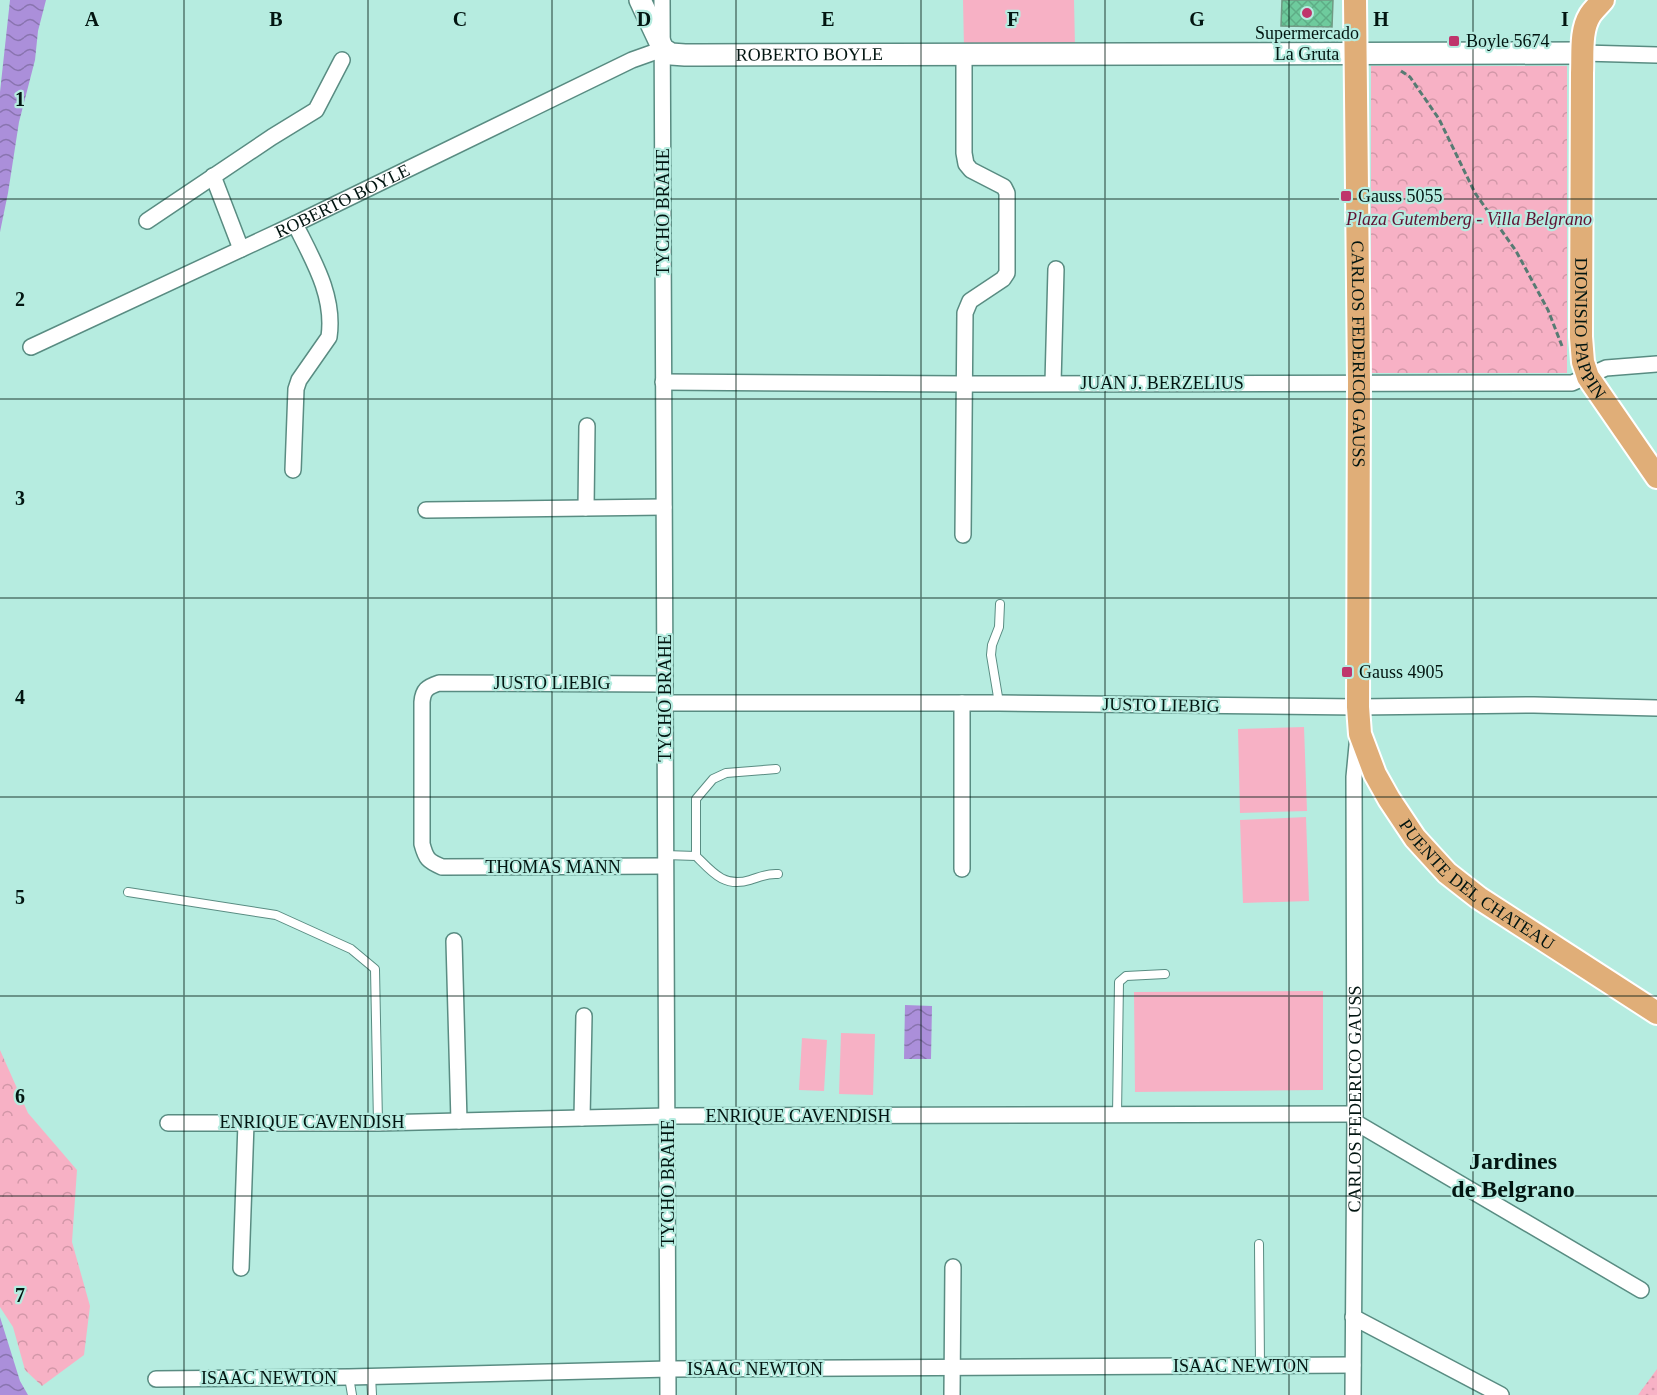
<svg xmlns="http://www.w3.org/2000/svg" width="1657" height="1395" font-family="'Times New Roman',serif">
  <defs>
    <pattern id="grass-dots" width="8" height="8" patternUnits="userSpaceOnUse" patternTransform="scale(1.5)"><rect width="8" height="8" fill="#f7b1c5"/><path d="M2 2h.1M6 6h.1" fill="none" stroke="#d297a8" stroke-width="1.8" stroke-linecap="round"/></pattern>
    <pattern id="forest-crowns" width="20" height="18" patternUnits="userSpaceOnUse" patternTransform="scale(1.5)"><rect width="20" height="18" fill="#f7b1c5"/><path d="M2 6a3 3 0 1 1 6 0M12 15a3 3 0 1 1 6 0" fill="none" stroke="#d297a8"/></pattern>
    <pattern id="water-waves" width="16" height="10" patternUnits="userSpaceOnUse" patternTransform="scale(1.5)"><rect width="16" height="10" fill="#ab8fda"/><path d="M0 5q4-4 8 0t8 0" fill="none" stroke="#8974af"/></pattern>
    <pattern id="building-cross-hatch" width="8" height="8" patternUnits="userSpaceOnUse" patternTransform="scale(1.5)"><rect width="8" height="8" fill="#6ecb9d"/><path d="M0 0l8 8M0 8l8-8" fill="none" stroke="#5ead86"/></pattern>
  </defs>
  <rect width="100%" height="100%" fill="#b6ece0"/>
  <!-- grass -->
  <path fill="url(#grass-dots)" d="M1657,1369V1395H1638Z"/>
  <!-- forest -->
  <path fill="url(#forest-crowns)" d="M1371,66H1567V373H1371Z
    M0,1050L28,1113L77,1170L72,1242L90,1306L84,1355L42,1386L25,1370L13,1327L0,1307Z"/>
  <!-- pitch -->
  <path fill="#f7b1c5" d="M963,0H1074L1075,47L964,49Z
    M1304,727L1307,811L1240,813L1238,729Z
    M1306,817L1309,901L1243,903L1240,820Z
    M1323,991V1090L1135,1092L1134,992Z
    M841,1033L875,1034L873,1095L839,1094Z
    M802,1038L827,1040L824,1091L799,1090Z"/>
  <!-- water -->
  <path fill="url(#water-waves)" d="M10,0H46L38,31L35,60L19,122L8,193L0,232V92Z
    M905,1005L932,1006L931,1059H904Z
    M0,1317L20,1381L28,1395H0Z"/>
  <!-- building -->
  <path fill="url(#building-cross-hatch)" stroke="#709a84" stroke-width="1.5" d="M1282,0H1333L1332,27L1281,26Z"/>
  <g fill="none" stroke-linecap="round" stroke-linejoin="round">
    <defs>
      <path id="service" d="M999,703L991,655L992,645L999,627L1000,604
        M776,769L726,773L713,779L696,799V856C712,872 724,888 750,880C760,877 767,873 778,874
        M665,855L696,856
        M128,892L276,915L351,949L375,969L378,1123
        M1117,1115L1119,982L1126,976L1165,974
        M1259,1244L1260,1365
        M371,1376L372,1395
        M349,1377L352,1395"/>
      <g id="minor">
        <path d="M662,0L668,1395"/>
        <path d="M1583,53L1657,55"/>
        <path d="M213,176L241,249"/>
        <path d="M147,221L272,137L316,110L342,60"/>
        <path id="s1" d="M31,347L295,224L632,60L663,49"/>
        <path d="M663,382L964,384L1572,383L1606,368L1657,364"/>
        <path d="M1053,383L1056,269"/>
        <path d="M293,470L296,389L299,380L329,337C335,296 313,260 295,224"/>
        <path d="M586,508L587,426"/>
        <path d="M426,510L664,507"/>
        <path d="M963,535L965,313L970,301L1003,279L1007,273V193L1004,187L971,170L966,164L964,153V53"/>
        <path d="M665,684L439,683C427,687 423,690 422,702V844C426,859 428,861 442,867L665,866"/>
        <path d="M665,703H999L1358,707L1534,705L1657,708"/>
        <path d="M962,703V869"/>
        <path d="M454,941L459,1121"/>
        <path d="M582,1118L584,1016"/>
        <path d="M1355,1122L1641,1290"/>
        <path d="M168,1123H378L667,1116L1355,1114"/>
        <path d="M241,1268L246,1123"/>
        <path d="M1353,1317L1501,1395"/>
        <path d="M156,1379L349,1377L669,1369L1353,1365"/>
        <path d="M952,1395L953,1267"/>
        <path id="s2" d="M1353,1395L1355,1114L1354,777L1358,735"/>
      </g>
      <g id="secondary">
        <path id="s3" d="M640,0L663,49L671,54L685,55C984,53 1283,54 1583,53"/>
      </g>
      <g id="primary">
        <path id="s4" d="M1355,0L1359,382L1358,707L1360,734L1375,774L1389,799L1415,838L1447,873L1479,898L1657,1013"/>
        <path id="s5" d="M1603,0C1599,5 1594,9 1590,15C1580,31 1583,54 1582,73L1581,337L1583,362L1588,377L1657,477"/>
      </g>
    </defs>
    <!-- service casing -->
    <use href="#service" stroke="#598c82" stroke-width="10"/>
    <!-- minor casing -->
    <use href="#minor" stroke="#598c82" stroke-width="18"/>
    <!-- secondary casing -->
    <use href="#secondary" stroke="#598c82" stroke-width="24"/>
    <!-- primary casing -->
    <use href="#primary" stroke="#fff" stroke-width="26"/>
    <!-- path -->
    <path stroke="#577b73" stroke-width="3" stroke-dasharray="6 3" stroke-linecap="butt" d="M1401,71L1410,77L1439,119L1475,193L1516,251L1548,310L1562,346"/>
    <!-- service -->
    <use href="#service" stroke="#fff" stroke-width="8"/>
    <!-- minor -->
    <use href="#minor" stroke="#fff" stroke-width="15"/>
    <!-- secondary -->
    <use href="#secondary" stroke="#fff" stroke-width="21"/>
    <!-- primary -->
    <use href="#primary" stroke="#e0ae78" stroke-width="22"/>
  </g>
  <!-- grid -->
  <path fill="none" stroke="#021511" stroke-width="1.5" stroke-opacity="0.55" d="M184,0V1395M368,0V1395M552,0V1395M736,0V1395M921,0V1395M1105,0V1395M1289,0V1395M1473,0V1395M0,199H1657M0,399H1657M0,598H1657M0,797H1657M0,996H1657M0,1196H1657"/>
  <!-- markers -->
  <g fill="#bf356c" stroke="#b6ece0" stroke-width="2">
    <circle cx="1307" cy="13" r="6"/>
    <rect x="1448" y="35" width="12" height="12" rx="3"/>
    <rect x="1340" y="190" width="12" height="12" rx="3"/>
    <rect x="1341" y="666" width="12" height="12" rx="3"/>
  </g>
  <g text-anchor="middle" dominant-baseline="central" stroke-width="4.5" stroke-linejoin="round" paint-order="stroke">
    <!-- poi labels -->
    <g font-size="18" fill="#021511" stroke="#b6ece0" text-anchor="start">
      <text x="1307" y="33" text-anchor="middle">Supermercado<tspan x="1307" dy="21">La Gruta</tspan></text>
      <text x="1466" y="41">Boyle 5674</text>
      <text x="1358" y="196">Gauss 5055</text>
      <text x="1359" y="672">Gauss 4905</text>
    </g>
    <!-- street labels -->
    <g font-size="18" fill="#021511" stroke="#b6ece0">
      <text stroke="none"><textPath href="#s3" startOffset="202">ROBERTO BOYLE</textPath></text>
      <text stroke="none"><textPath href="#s1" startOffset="344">ROBERTO BOYLE</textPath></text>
      <text transform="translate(663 212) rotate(-90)">TYCHO BRAHE</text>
      <text stroke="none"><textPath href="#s5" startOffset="336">DIONISIO PAPPIN</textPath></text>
      <text stroke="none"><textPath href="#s4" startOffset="354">CARLOS FEDERICO GAUSS</textPath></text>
      <text x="1162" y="383">JUAN J. BERZELIUS</text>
      <text x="552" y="683">JUSTO LIEBIG</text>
      <text transform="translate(665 698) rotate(-90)">TYCHO BRAHE</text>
      <text transform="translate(1161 705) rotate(1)">JUSTO LIEBIG</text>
      <text x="553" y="867">THOMAS MANN</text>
      <text stroke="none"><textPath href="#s4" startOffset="930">PUENTE DEL CHATEAU</textPath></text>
      <text stroke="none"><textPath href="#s2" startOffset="296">CARLOS FEDERICO GAUSS</textPath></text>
      <text x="798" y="1116">ENRIQUE CAVENDISH</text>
      <text x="312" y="1122">ENRIQUE CAVENDISH</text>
      <text transform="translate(668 1183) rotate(-90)">TYCHO BRAHE</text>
      <text x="1241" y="1366">ISAAC NEWTON</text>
      <text x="755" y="1369">ISAAC NEWTON</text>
      <text x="269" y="1378">ISAAC NEWTON</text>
    </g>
    <!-- park labels -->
    <g font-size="18" font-style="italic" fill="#5f1132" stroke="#b6ece0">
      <text x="1469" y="219">Plaza Gutemberg - Villa Belgrano</text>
    </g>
    <!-- district labels -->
    <g font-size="24" font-weight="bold" fill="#021511" stroke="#b6ece0">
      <text x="1513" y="1161">Jardines<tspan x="1513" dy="28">de Belgrano</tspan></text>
    </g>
  </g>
  <g font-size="20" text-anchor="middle" font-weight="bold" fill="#021511" stroke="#b6ece0" stroke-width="4.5" stroke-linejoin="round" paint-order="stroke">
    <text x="92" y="26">A</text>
    <text x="276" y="26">B</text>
    <text x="460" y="26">C</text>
    <text x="644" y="26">D</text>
    <text x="828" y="26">E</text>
    <text x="1013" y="26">F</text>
    <text x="1197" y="26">G</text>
    <text x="1381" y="26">H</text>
    <text x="1565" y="26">I</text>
    <text x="20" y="106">1</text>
    <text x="20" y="306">2</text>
    <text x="20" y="505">3</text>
    <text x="20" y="704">4</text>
    <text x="20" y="904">5</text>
    <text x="20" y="1103">6</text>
    <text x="20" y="1302">7</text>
  </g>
</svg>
